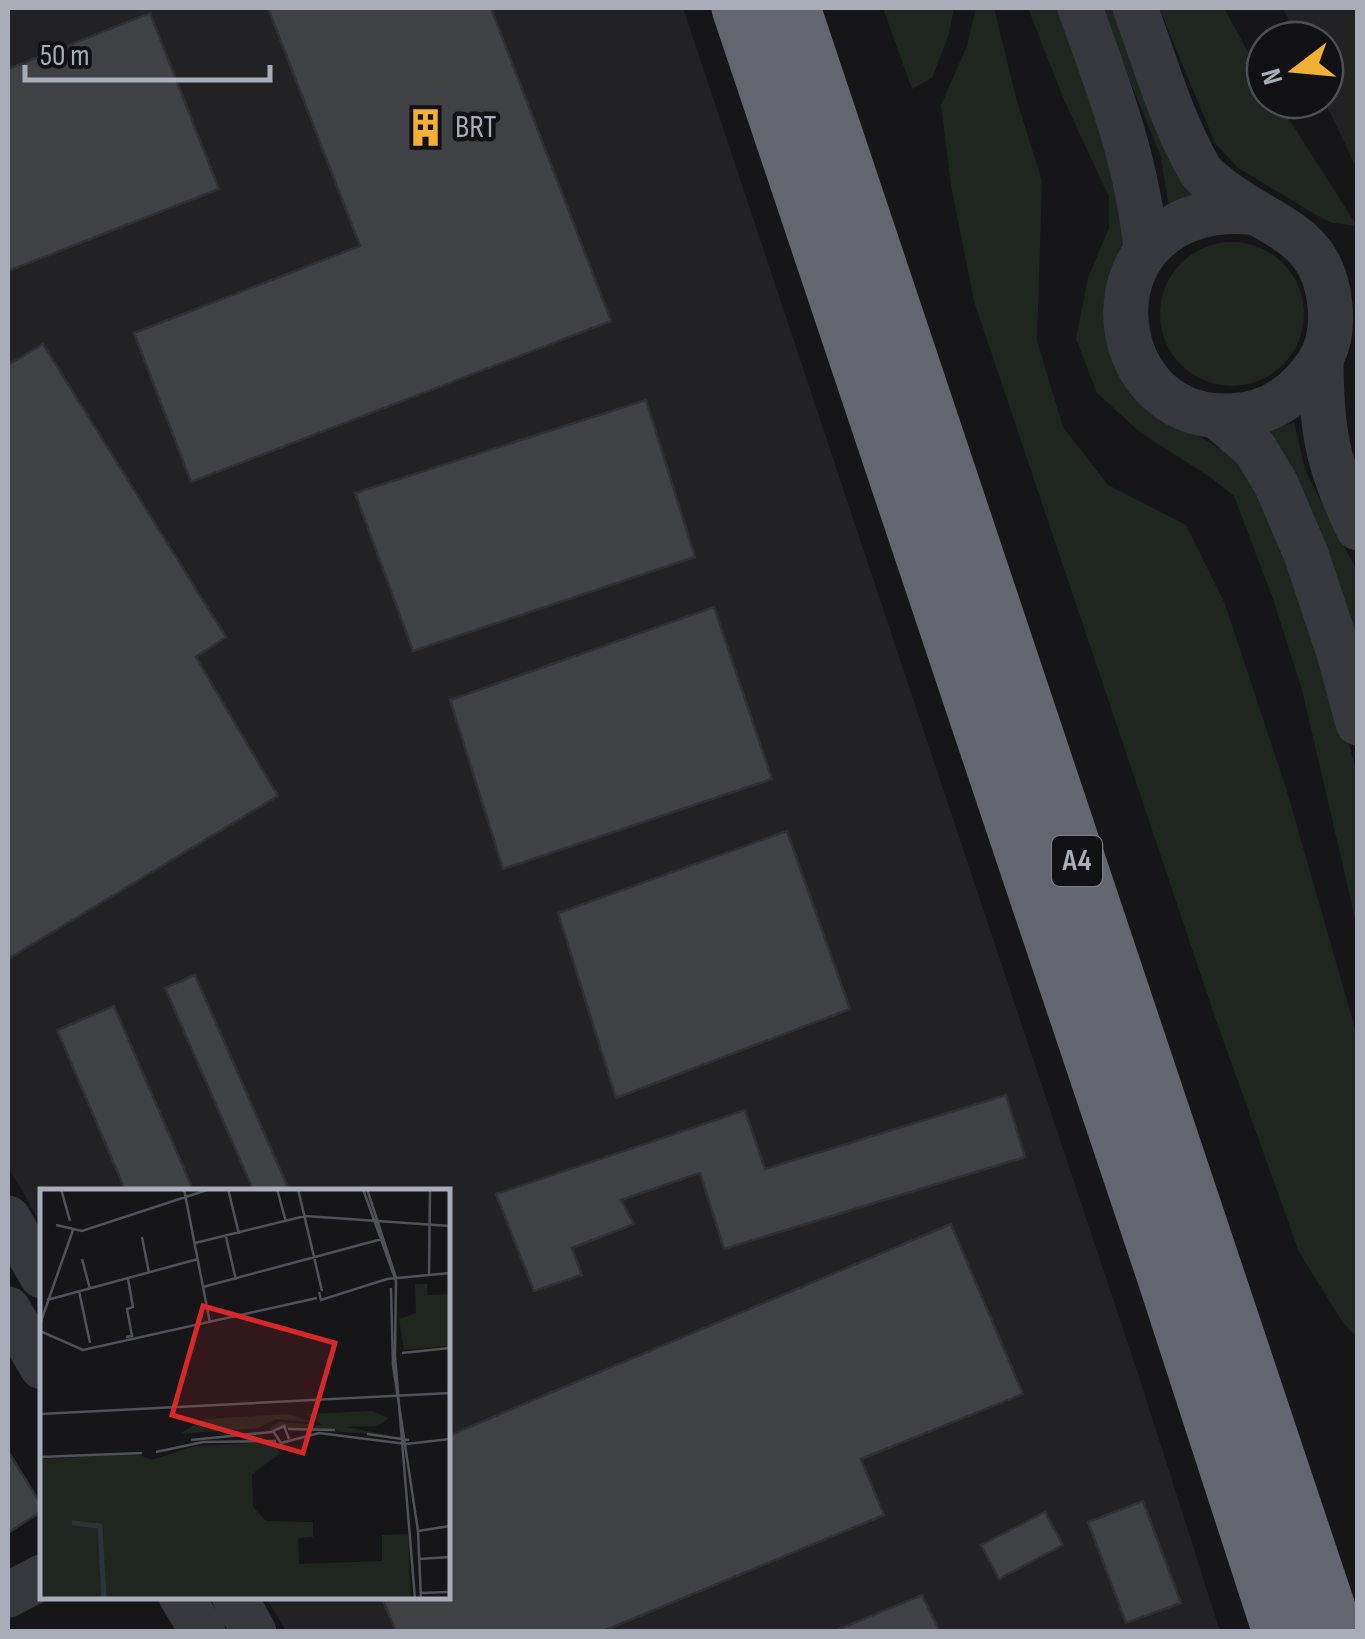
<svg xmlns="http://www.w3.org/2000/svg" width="1365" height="1639" font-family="'Sofia Sans Condensed',sans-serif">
  <rect width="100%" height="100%" fill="#161618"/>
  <!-- built -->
  <path fill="#222225" d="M8,8H683L1143,1389L1220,1631H286L265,1597L448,1596V1192H42V1225L8,1167Z
    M1283,8H1357V169L1324,100L1325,40H1297Z"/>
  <!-- green -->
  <path fill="#1e261f" d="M883,8H954L949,34L932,78L912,89Z
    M976,8H994L1016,98L1042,181L1037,341L1063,427L1108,485L1186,525L1225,604L1286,788L1357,1035V1337L1343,1323L1299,1252L1216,1020L974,301L951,186L941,105L967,46Z
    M1028,8H1061L1124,171L1166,421C1204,437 1226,449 1254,479L1335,688L1357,775V926L1302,690L1273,599L1234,496L1210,477L1141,433L1097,393L1076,339L1088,278L1109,228V197L1064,100Z
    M1100,8H1115L1203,197L1169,210L1161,157Z
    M1159,8H1224L1265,83V100H1277L1357,226L1333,223L1321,218L1238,168L1215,143Z
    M1160 314a72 72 0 1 1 144 0a72 72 0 1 1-144 0Z
    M1294,422L1305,470L1357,571V651L1259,435Z"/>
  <!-- building -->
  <path fill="#404145" stroke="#303034" stroke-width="2.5" d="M268,8H491L611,321L191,482L134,333L360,246Z
    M150,13L219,189L8,271V69Z
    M43,344L226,637L196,657L278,796L8,959V365Z
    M646,400L695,557L413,651L355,493Z
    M714,607L772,779L503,869L450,700Z
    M787,831L850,1009L616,1098L558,913Z
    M195,975L290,1192H254L165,988Z
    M114,1006L194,1192H126L57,1030Z
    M1006,1095L1025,1157L724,1249L700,1173L621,1200L634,1224L572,1248L582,1275L534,1291L496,1194L745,1110L765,1169Z
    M951,1224L1023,1394L861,1459L884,1515L601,1632H396L381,1596H448V1436Z
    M8,1451L42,1506V1511L8,1533Z
    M1143,1501L1181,1603L1126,1623L1088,1522Z
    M1045,1512L1063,1545L999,1579L981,1545Z
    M922,1595L940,1632H834V1631Z"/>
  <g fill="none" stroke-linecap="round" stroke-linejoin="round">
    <!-- minor -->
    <path stroke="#37383d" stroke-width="45" d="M1080,8C1109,88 1138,164 1146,250
      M1135,8C1155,61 1171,120 1200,170C1205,178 1215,184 1222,190C1270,228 1324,232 1330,306C1332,326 1329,347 1318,364C1297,395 1269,415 1231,416C1094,422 1081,200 1250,212
      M1321,359C1321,428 1327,465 1358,528
      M1218,417L1255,449L1276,484L1306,554L1339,653L1358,723
      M8,1218L42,1276
      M8,1309L42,1367
      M8,1595L42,1577
      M181,1596L203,1632
      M234,1596L254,1632"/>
    <!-- highway -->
    <path stroke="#63666e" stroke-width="55" d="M739,8L1164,1275L1280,1632
      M793,8L1336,1632"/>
  </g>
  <!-- icons -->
  <defs>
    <symbol id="building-bare" viewBox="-9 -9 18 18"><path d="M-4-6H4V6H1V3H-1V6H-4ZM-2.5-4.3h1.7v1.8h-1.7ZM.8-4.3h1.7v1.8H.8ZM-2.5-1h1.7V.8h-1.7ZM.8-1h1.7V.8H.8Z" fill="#f2b134" stroke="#111113" stroke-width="2.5" paint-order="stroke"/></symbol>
  </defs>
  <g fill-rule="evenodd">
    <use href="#building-bare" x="398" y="100" width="55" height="55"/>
  </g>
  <g text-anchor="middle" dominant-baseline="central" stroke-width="9" stroke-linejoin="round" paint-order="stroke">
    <!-- shield labels -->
    <rect fill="#111113" stroke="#7b7e86" stroke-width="2.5" x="1052" y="836" width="50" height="50" rx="8"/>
    <g font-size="30" font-weight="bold" fill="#a8adb8">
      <text x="1077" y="861">A4</text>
    </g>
    <!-- poi labels -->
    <g font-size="32" fill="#a8adb8" stroke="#111113" text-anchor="start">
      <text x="455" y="127">BRT</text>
    </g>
  </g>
  <!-- overview -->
  <g transform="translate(40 1189)">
    <rect width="410" height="410" fill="#161618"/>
    <path d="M375,95H387L388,106L410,105V157L364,161L359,130L376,124ZM331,222L349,229L338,237L306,238L354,247L249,239L121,254L227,242L238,233L282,236L267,225ZM248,225L275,234L236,230L218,239L139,245L165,230ZM232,253L241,264L212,285L213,318L226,332L273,333V348L258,349L259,375L342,372V346L368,345L371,410H0V270L98,265L111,271L155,257Z" fill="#1e261f"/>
    <path fill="none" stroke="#2c353c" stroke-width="5" d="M32,334L60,337L64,410"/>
    <path fill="none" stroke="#505258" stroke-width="2.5" d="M21,0L30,32M144,0L170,134M188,0L199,45M237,0L246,33M258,0L282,102M323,0L356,92L355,167L375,410M327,0L356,89M16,36L42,42L170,0M102,48L109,84M186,48L196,91M155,54L265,27L410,37M42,70L50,100M389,86L390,0M163,98L342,50M351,99L353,177M39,102L50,154M279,103L281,111L347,90L410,84M7,111L158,70M0,135L33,41M0,142L43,161L277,109M86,148L92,147L87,120L93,118L88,90M362,164L410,159M353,176L378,342L381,410M0,225L410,204M248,240L295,241M327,245L369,251M249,250L244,237L233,242L241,254L279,244L366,255L410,250M151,251L232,243M116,263L163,253L236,252M0,268L102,264M378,342L410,337M379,370L410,368M380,404L410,403"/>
    <path fill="#d62828" fill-opacity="0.15" stroke="#d62828" stroke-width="5" d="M163,117L295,154L263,264L132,226Z"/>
    <rect width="410" height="410" fill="none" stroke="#a8adb8" stroke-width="5"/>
  </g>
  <!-- border -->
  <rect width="1365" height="1639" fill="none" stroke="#a8adb8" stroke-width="20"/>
  <!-- north arrow -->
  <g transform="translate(1295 70) rotate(254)"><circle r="48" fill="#111113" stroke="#4d4f55" stroke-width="2.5"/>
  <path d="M0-8L18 38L0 25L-18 38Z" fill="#f2b134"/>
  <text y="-15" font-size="28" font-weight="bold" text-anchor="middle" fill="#a8adb8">N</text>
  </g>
  <!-- scale -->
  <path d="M25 65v15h245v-15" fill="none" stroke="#a8adb8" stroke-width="5"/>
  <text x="40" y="65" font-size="30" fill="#a8adb8" stroke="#111113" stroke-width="8" paint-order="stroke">50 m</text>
</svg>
